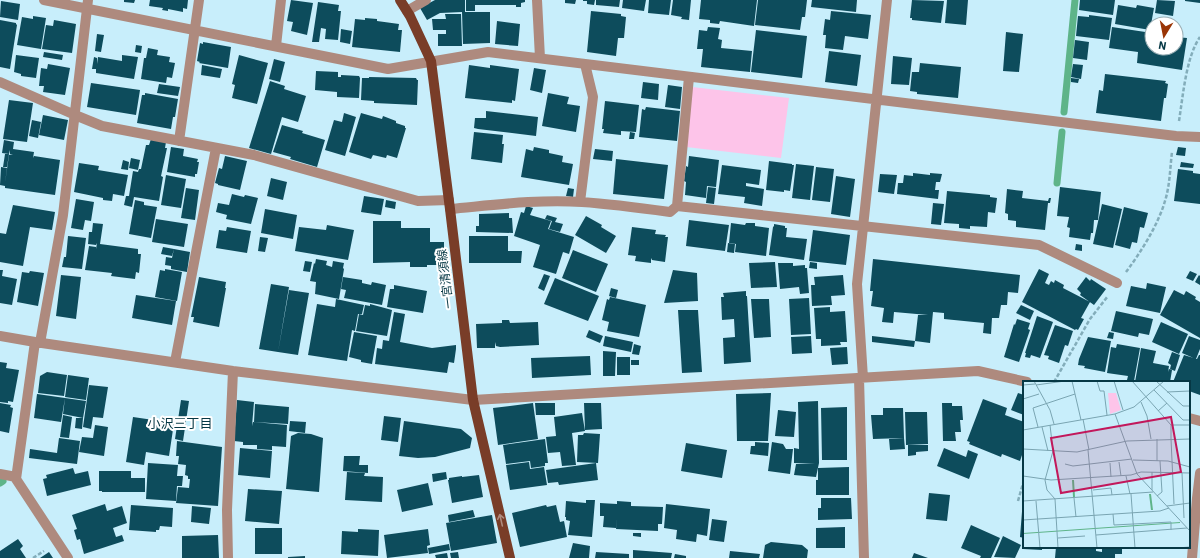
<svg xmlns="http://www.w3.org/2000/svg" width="1200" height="558" font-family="'IBM Plex Sans','Noto Sans JP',sans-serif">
  <rect width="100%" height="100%" fill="#c8eefb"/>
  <!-- green -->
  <path fill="#fdc4e9" d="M692,87L789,98L781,158L686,147Z"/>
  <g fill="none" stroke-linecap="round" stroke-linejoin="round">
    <!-- stream -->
    <path stroke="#5eb489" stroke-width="7" d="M1064,112L1075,0
      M1057,183L1062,132
      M0,483L3,481"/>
  </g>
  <!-- building -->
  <path fill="#0d4c5c" d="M124,0H135L134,3L124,2Z
    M150,0H188L187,9L183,8V12L168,9V11L162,10L163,8L149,6Z
    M291,0L313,3L307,35L291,31L293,22L287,21Z
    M435,0H465V12H490V43L463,44L462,12L440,13L427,20L420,8Z
    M466,0H525V2L521,3V7H516V5H475V11H466Z
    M565,0H576L575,4L565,3Z
    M583,0H595L594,5L587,4V1H583Z
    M596,0H620L619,7L596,5Z
    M623,0H646L644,11L622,8Z
    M649,0H671L669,15L648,13Z
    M673,0H691L689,20L681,19L682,17L671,15Z
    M701,0H757L754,26L720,21L719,24L710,23V20L699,19Z
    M758,0H807L805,17H802L800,30L755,25Z
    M812,0H857L856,12L811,7Z
    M912,0L944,1L941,23L912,20V18H910Z
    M947,0H968L966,25L945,23Z
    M1080,0H1115L1113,15L1079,10Z
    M1157,0L1175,1L1173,16L1155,13Z
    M1185,0H1200V3L1185,1Z
    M1,1L20,4L18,20L0,17Z
    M318,2L339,5L338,11H341L338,40L325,39L326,29L321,28L319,42H312Z
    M1118,5L1136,8L1137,5L1154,8L1150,30L1115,24Z
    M591,11L621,14V16L626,17L624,38H618L616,56L587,52Z
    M831,11L871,15L868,39L845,36L843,50L825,48L826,35H823L825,19L830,20Z
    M445,14H461L462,46H438V34H446V30H433L432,19H446Z
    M1089,15L1112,18L1109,40L1076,36L1078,16L1089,17Z
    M33,16L46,18L41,49L17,45L22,17L33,19Z
    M365,18L377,19V21L399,24L398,30H402L400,52L352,47L355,19L365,20Z
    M0,20L16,23V24L17,25L10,69L0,67Z
    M54,20L76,24L72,53L42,49L46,25L53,26Z
    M497,21L520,24L518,46L495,44Z
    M708,27L720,28L718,39L722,40L721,48L752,51L750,72L701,67L703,49H697L699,30L707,31Z
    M1112,27L1152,33V48H1176V37L1187,38L1182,70L1137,63L1138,52L1109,48Z
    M341,29L352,31L350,44L340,42Z
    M756,30L807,36L802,78L751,72Z
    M1006,32L1023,34L1019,72L1003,71Z
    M97,34L104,35L101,52L95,51Z
    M1075,40L1089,42L1087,60L1073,58Z
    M203,42L231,47L228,68L199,63L200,62L197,61L200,43L203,44Z
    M136,45L142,46L141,53L135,52Z
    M148,48L158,50L157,55L170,57L169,62L175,63L172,78L167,77L166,83L141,79L144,58H146Z
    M829,51L861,55L857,86L825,82Z
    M44,52L63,55L62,60L43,57Z
    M16,55L39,58L36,78L21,76V74L14,72Z
    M122,55L138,57L134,79L96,73V69H92L94,57L97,58V64L98,57L122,61Z
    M239,55L268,63L257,104L232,98L235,85L232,84Z
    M893,56L912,58L909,85L891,84Z
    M274,59L285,62L280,82L269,79Z
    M920,63L961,67L958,98L917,94V92L910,91L912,72H919Z
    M48,64L70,68L65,95L43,92L44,86H39L41,68L47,69Z
    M1073,64L1083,65L1081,79L1071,77Z
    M202,65L222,69L220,78L201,75Z
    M469,65L490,68V65L519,69L515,101L512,100V103L465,98Z
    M534,68L546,70L542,93L530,90Z
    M316,71L338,72V77H341V75L359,76L360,78L359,98L337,97V92L315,90Z
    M1105,74L1166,81L1165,83L1168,84L1166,98H1164L1161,121L1096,113L1099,90L1103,91Z
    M369,77L416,78L417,80H418L417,105L374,103V101L361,100L362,78H369Z
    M1071,78L1079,79L1078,83L1071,82Z
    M270,81L285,86L284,89L306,96L298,122L282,117L271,154L249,148Z
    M643,82L659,84L658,100L641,98Z
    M91,83L140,90L136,115L87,107Z
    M159,84L180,87L178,96L157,93Z
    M668,85L682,87L680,109L665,107Z
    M145,93L178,99L175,117H173L171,129L137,123L142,95H145Z
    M548,93L569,97L567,104L580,106L576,132L542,126Z
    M9,100L33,103L27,142L3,139Z
    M605,101L639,105L636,132L621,131V135L603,133L604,129H602Z
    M646,107L680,111L677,141L639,137L642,109L645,110Z
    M486,111L538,117L536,136L478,129L479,125L478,129L474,128L475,118H486Z
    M344,113L356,117L345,156L325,150L334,120L342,122Z
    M361,113L382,119L383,116L396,121V123L405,126V128H406L397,158L387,155L386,158L373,155L371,159L349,152Z
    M43,115L68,120L64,140L39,135Z
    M32,120L41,122L38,138L29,136Z
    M282,125L303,131L302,133L325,140L317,167L290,159L291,157L273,152Z
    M474,132L503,135L502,144H504L502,163L471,159Z
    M630,132L635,133L634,139H629Z
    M151,139L166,142L165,148H167L161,176L163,177L159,201L134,197L132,207L124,205L126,196H129L133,171L138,172L139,169H141L146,145H149Z
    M4,140L14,142L13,149L34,152L33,158L34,156L60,160L55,195L5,188V186L0,185L1,167L7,168L5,183L9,155L13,154H10V150L9,154L2,153Z
    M171,147L184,149L183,156L198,159L197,162H199L197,174H195V177L167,172Z
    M534,147L549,150V153L563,156L562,162L573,164L569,185L521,177L526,149L533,151Z
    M1178,147L1186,148L1185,156L1176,155Z
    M595,149L613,151L612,161L593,159Z
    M5,154H9L7,167H3Z
    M225,156L247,161L240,190L218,185V184L215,183L219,168L222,169Z
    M689,156L719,160L716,187L707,186L706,198L685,195L686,182L684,181L686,166L688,167Z
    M131,158L140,160L138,170L129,168Z
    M616,159L668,165L664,199L613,194Z
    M123,160L129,162L128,170L121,169Z
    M769,161L792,164V165H794L790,191L784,190V192L766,190Z
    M1181,162L1194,164L1193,168L1180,167Z
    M79,163L99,166L98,170L128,175L124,196L113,194L112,201L103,200V198L74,192Z
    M796,164L814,166L810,200L792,198Z
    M722,165L761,170L759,185L746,183V186L764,189L762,206L744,203L745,197L718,194Z
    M816,167L834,169L830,202L812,200Z
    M1178,169L1193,171V173L1200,174V204L1174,201Z
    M913,173L930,175V173L942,174L940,182H936L935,190H939L938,199L897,194L898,183H903L904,175L913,176Z
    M880,174L897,175L894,194L878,192Z
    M166,175L186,179L181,208L161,205Z
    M836,176L855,179L850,217L831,214Z
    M271,178L287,182L283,200L267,196Z
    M708,187L716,188L714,204L706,203Z
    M1060,187L1101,192L1098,220H1094L1093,233H1091L1090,240L1069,237L1070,228L1067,227L1069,217L1057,216Z
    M186,188L199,190L195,220L181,218Z
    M568,188L574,189L573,197L566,196Z
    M1007,189L1023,191L1022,198L1048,201L1049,198H1051L1050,203H1048L1045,230L1016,227V221L1008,220V214L1005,213Z
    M947,191L990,195V197L997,198L995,213L988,212L987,227L970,226V229L959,228V224L944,223Z
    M232,194L244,197L245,195L258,198L251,224L226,219L227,215L216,212L218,203L229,205Z
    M364,196L384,199L381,215L361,212Z
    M76,199L94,202L91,221L85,220L83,230L71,228Z
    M135,200L144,202V205L157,207L151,238L129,234Z
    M386,200L396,202L395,209L385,207Z
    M933,203L944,204L941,225L931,224Z
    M1102,204L1122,209L1113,248L1093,244Z
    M13,205L55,212L52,230L30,227L23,266L0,262V233L6,234Z
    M526,206L533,208L530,215L551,221L548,229L574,237L569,254L563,252L556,274L533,267L540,245L514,236L521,212L524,213Z
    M1124,207L1148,213L1144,228L1140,227L1137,243L1132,242L1130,249L1115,245Z
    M265,209L297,215L293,239L261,233Z
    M509,213V218H512L513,233L476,232V226H479V214Z
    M547,215L557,218L555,222L563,224L560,232L549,229L552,221L545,219Z
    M586,216L602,225L601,227L616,236L606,253L575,235Z
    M156,219L188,224L184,247L152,242Z
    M689,220L729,225L725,251L686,246Z
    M373,221H401V228H430V242H444V265H427V267H410V262L373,263Z
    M93,223L103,224L100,244L138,249V254H141L139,273L136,272L135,279L111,276L112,273L85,270L89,246L96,247V249L97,243L96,245L88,244L89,232H92Z
    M731,223L745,225L746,223H755V226L769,228L766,256L735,252L736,244L729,243Z
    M774,224L785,226V228H787L786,237L807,239L804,260L769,255L773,227L774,226Z
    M327,225L354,230L348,260L295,251L299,227L326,230Z
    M227,227L251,231L247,253L216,248L219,230L226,231Z
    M632,227L656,230L655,234L666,235L665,237H668L665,262L652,260L651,258V263L635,261L636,256L628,255Z
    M813,230L850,235L846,265L809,261Z
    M68,236L86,238L82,269L62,267L64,257H66Z
    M469,236H508V251H522L521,263H469Z
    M260,237L268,238L265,252L258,251Z
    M728,243L735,244L734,253L727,252Z
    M1076,244L1082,245V251L1075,250Z
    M163,247L174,249L172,256L161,254Z
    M174,249L190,252L187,272L171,269V266L165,265L166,257L172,258Z
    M573,250L608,264L596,292L562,278Z
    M316,259L327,261L326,265L332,267L333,261L344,263L343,268L344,269L339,299L315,294L316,282L310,281L314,263L315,264Z
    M873,259L1020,275L1018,293L1008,292L1007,305H1001L999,318H992L991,334L983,333L984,323L944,319V313L933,312L930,343L915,341L918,315H928L894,312L893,323L882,322L884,308L871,306L873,291H870Z
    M305,261L312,262L310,272L303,271Z
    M775,262L777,287L751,288L749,263Z
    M810,262L817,263V269L809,268Z
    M778,263H793V266L805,265V268H807L809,293L800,294L799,287L780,289Z
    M165,269L182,272L177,301L155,297L160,270L165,271Z
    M1039,269L1049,274L1045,283L1049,285L1051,281L1054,283L1055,280L1064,285L1063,288L1090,302L1081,318L1084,319L1078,330L1076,329L1075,330L1022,302Z
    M0,270H3L2,276L17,279L12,305L0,303Z
    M673,270L697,273L698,301L664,303Z
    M30,271L44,273L38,306L17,302L22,272L29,273Z
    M1190,271L1197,274L1193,281L1186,278Z
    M544,274L550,276L544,291L538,288Z
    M61,275L81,277L76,319L56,316Z
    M843,275L845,295L831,296L832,305L812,306L811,285H815L814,277Z
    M1199,275L1200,276V285L1195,282Z
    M199,277L226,282L225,288H226L219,327L193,322L194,317H191Z
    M343,277L362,280V283L371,285L372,282L386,285L382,305L344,298L346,290L341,289Z
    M1086,277L1090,281L1091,279L1106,289L1094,305L1080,295L1081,293L1077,289Z
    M555,278L599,296L588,321L544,304Z
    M1147,283L1166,287L1160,313L1126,306L1131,286L1146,289Z
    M271,284L289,287L278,352L259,349Z
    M394,285L427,291L423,313L387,307L390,289H394Z
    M611,288L618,290L616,298L609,296Z
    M289,290L309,293L298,355L278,352Z
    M1174,290L1184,295L1186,291L1196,297L1195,299L1200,302V338L1160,315Z
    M746,291V296H747L751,362L724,364L723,338L735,337L734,319L722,320L721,297H724L723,293Z
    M136,295L176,301L172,325L132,318Z
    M610,297L646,305L639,337L607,331L609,322L602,320L607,299L609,300Z
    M809,298L811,334L791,335L789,299Z
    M336,299L364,305L362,314H358L355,331L352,330L347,361L308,355L317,304L335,307Z
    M751,299H769L771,337L754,338Z
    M370,304L392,310L387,336L356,331L359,314L363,315L365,305L370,306Z
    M1021,305L1034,311L1030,320L1016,313Z
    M830,307V312L845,311L847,342H840L841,345L821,346V339H816L814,308Z
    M678,310H698L702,372L682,373Z
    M1116,311L1153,319L1149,335L1139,333L1138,337L1111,331Z
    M394,312L405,314L400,342L432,348L456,345V349L454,363L449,362L447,373L375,364L377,348L382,349L383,340L389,341Z
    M1037,316L1053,322L1040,358L1031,355L1030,358L1025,357L1026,353H1025Z
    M1017,319L1030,323L1028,329L1030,330L1019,362L1004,357L1014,324L1015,325Z
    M502,320H509L510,323L538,322L539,345L500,347L496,346L495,342V348H477L476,324L502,323Z
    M1161,322L1188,334L1179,354L1152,342Z
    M1055,325L1073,331L1068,346L1065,345L1059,363L1048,359L1049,356L1044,355Z
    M589,330L603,336L600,343L586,337Z
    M354,332L377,336L372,364L361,362V360L349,357Z
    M1109,332L1114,333L1113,339L1107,338Z
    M605,336L633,342L631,352L603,346Z
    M811,336L812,353L792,354L791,337Z
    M872,336L915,341L914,347L872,342Z
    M1189,336L1200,340V349L1196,359L1182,353Z
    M1088,337L1111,341L1105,372L1084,368L1085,366L1078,365L1079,359Z
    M634,344L641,346L639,355L632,354Z
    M1117,344L1140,348L1134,381L1127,380L1128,376L1107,373L1111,347L1116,348Z
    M847,347L848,364L832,365L830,348Z
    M1141,348L1156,351L1153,363L1169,366L1168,372L1169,369L1172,370L1170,382H1135Z
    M603,351L616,352L615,376H603Z
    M1172,352L1180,355L1175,371L1170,369L1171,365L1168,363Z
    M1184,355L1197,359L1199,355H1200V395L1189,391V382H1173Z
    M590,356L591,375L532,378L531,358Z
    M617,357H630V375H617Z
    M631,360H639V365H631Z
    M0,362L7,363L6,368L19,370L13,402L8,401V403L0,402Z
    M47,372L67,375L64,396L38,393L40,376Z
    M68,375L89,378L86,400L65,397Z
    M89,385L108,387L103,418L93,417L91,429L83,427Z
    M771,393L768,441H737L736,394Z
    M1018,393L1024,395V415L1011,410Z
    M37,394L65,398L61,422L34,418Z
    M65,398L86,401L83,418L63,414Z
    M983,399L1007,408L1005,415L1024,422V449L1020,461L1002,454L1001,457L969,444L970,442L967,441Z
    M181,400L189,401L183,441L175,439Z
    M237,400L254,402L252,426L253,422L287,425L286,447L272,446V450L257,449V445H243V442L234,441Z
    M818,401L819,463L816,477L794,475L796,464H815L794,463V448L799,449L798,402Z
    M0,403L11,405L10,407L13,408L9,433L0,431Z
    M533,403L538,439L498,445L493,408Z
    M535,403H555V415H536Z
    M584,403H601L602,429L585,430Z
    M942,403H952V406H962L963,420H960L961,432H955L956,441H943Z
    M255,404L289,407L288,424L254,422Z
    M847,407V460H822L821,408Z
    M883,408H903L904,438L873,439L871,415H883Z
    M778,410L796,412L794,437L775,436Z
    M905,412H927L928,444L906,445Z
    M582,413L585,431L572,433L576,465L562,466L560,452L548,453L546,437L556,436L554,417Z
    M63,415L72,417L69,438L60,437Z
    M384,416L401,418L398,442L381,440Z
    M133,417L174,423L169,456L146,452L144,465L126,462Z
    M76,418H83L82,429L75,428Z
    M290,421L306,422L305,433L289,431Z
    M404,421L461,429L472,438L470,448L435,457L418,458L399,456Z
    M95,425L108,427L104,456L79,452L82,437L93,438Z
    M298,433L311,434L323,438L319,492L286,489L291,436Z
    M584,433L600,434L598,463L577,462L578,435H583Z
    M59,438L80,441L77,464L29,458L30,449L57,453Z
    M904,438L905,449L890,450L889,439Z
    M545,439L548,463H545V466L531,468L530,461L506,464L503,445Z
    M177,441L222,447L218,506L176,503L178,487L189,488L190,479H188V476L185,475L186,465L178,464L179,456H176Z
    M755,442L769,443L768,456L750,454L751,446H755Z
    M772,442L783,444L786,449H793L790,474L768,471Z
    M686,443L727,450L722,478L681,471Z
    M908,445H928V451L916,452V455L908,456Z
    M240,448L272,451L270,478L238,475Z
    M944,448L966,457L968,450L978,454L969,479L937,466Z
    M344,456H360L359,465H368V473L343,471Z
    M529,462L530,469L544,467L547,485L510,490L506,465Z
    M148,463L178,465L177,476H183L182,486H177L176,501L146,499Z
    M596,463L598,480L559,485L558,482L548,483L546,470Z
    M849,467V495H816V480H818V468Z
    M73,468L75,474L88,471L91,485L47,496L43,479L47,478L46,475Z
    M99,471H131V478H145V492H102V491H99Z
    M347,472L365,473L364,476L383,477L382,502L345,500Z
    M446,472L447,479L433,482L432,474Z
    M479,475L483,497L452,503L448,480H449V478L462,476V477Z
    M428,483L433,505L402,512L397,490Z
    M248,489L282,491L279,524L245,521Z
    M929,493L950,495L947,521L926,519Z
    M821,498H851L852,519L818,520V508H821Z
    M1023,499H1024V538L1020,537Z
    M586,500H595L592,537L568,535L570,521L566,520V517H565L566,501L586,503Z
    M617,501L631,502V506L663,507L662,524H658V531L616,529L617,517L616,528L603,527L604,516H600V503L617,504Z
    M105,504L107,511L122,506L127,523L113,528L116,537L122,535L124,541L84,554L80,539L77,540L74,530L77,529L72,515Z
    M666,504L710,509L707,536L697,534L696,542L676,539L677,530L664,528Z
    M131,505L173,508L172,527L160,526L159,530H156V532L129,530Z
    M546,505L547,507L556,505L560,522L564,521L567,537L520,547L512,513Z
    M192,506L211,508L209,524L191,522Z
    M473,510L475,517L449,522L448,515Z
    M492,515L497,543L451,551L446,523Z
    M712,519L727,521L724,542L709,540Z
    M971,525L1000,538L991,558H980L981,556L961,548Z
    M845,527V548H816V528Z
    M255,528H282V554H255Z
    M358,529L379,530L378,556L341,554L342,531L358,532Z
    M428,529L430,545L427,546L428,553L387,558L384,535Z
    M633,533H641V537L633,536Z
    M218,535L219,558H182V536Z
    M1003,536L1021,545L1015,558L994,557Z
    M18,539L23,546L20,549L26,558H0V551Z
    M771,542L802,545L808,550L807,558H763L765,545Z
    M573,543L590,546L589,558H569Z
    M449,544L450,550L429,554L428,548Z
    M1023,547H1042V550L1023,549Z
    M1056,547H1096V551L1102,552V547H1122V554H1115V558H1055Z
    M633,550L672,553L671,558H633Z
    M730,551L760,554L759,558H729Z
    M49,552L53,558H40Z
    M458,552L459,558H451L450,553Z
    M596,552L629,554V558H595Z
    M447,553L448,558H436L435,555Z
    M914,553L928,558H912Z
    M675,554L686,556V558H674Z
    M305,556V558H288V557Z"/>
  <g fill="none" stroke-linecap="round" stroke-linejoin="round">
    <!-- path -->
    <path stroke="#83adba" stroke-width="2.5" stroke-dasharray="4 2" stroke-linecap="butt" d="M1179,121C1183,96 1186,57 1200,37
      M1126,272C1141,252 1158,225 1165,201C1170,185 1170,168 1172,152
      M1054,382L1090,319L1108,296
      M1018,501L1024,480
      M33,558L44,551"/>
    <!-- minor -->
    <path stroke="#ae8a7e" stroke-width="10" d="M44,0L388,69L488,52L1176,136L1200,137
      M537,0L540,58
      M407,11L426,0
      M276,46L281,0
      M0,82L75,115L102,126L254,155L418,201L449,200
      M179,141L199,0
      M580,202L593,97L585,64
      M677,206L689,77
      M450,209C494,205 538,199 582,202C611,204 641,208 670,212L677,206L1039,245L1117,283
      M0,336L35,342L233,371L473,400L978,371L1027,382
      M35,342L16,479L68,558
      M40,343L63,215L88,0
      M175,362L216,148
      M859,378L864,558
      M863,378L857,284L887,0
      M1189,418L1200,421
      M0,474L16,477
      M228,558L227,510L233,371
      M1192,558L1197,498L1200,473"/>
    <!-- major -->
    <path stroke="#793d28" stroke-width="10" d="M400,0L410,16L431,61L450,209L473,400L510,558"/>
  </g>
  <!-- one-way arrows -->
  <defs><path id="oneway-shaft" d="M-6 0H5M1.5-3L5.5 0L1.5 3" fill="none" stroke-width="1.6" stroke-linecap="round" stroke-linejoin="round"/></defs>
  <use stroke="#af8b7e" href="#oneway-shaft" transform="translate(501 520) rotate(-103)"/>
  <g text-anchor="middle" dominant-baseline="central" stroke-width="4" stroke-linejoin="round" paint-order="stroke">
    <!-- street labels -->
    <g font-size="12" fill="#063845" stroke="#fff">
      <text transform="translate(445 279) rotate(-97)">一宮清須線</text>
    </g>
    <!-- neighbourhood labels -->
    <g font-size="13" fill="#063845" stroke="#fff">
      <text x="180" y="423">小沢三丁目</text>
    </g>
  </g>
  <!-- overview -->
  <g transform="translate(1023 381)">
    <rect width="167" height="167" fill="#c8eefb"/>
    <path d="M85,12H93L98,29L87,33Z" fill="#fdc4e9"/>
    <path d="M157,141V142L0,153V152Z" fill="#5eb489"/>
    <path fill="none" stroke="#5eb489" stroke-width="2" d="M50,99L51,116M127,113L129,129"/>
    <path fill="none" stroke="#7aa5b2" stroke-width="1" d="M11,0L27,29L31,43M49,0L58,39M74,0L77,10H81L84,34M91,0L100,29M109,0L148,44V58M133,0L160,25H167M0,4L12,3M13,4L42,0M131,9L160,39H167M144,11L167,10M0,18L16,13M118,21L124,35L128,58M135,30L144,22M92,33L111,26L141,0M60,38L66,69M27,44L30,70M148,44H167M15,46L10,27L52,13M19,46L25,70M0,49L92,33L114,93L167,150M148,58L151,123M0,68L54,71L104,60L167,58M65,69L74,167M110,79L145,80L167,86M134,80V58M96,81L98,95M87,82L88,96M42,83L50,85L109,78M159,92L161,137M0,95L28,99L108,94L118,91L167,92M103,95L107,113M22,99L24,109L32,118L35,167M22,99L30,70M70,109L88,107L89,114M129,109V91M108,113L112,167M134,115L139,111L137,80M51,117L53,136M0,120L130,111M13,120L17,167M144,125L167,122M90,133L91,144L148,141V149M0,139L137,130L146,127M73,154L164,147M35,157L62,155M154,167L167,166"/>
    <path fill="#c2185b" fill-opacity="0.15" stroke="#c2185b" stroke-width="2" d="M148,36L158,91L38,112L28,57Z"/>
    <rect width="167" height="167" fill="none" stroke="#063845" stroke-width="2"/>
  </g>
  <!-- north arrow -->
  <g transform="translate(1164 36) rotate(190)"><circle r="19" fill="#ffffff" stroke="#9bafb5"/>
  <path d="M0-3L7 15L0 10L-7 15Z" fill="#9a3506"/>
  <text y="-6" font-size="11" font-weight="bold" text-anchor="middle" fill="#063845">N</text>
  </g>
</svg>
